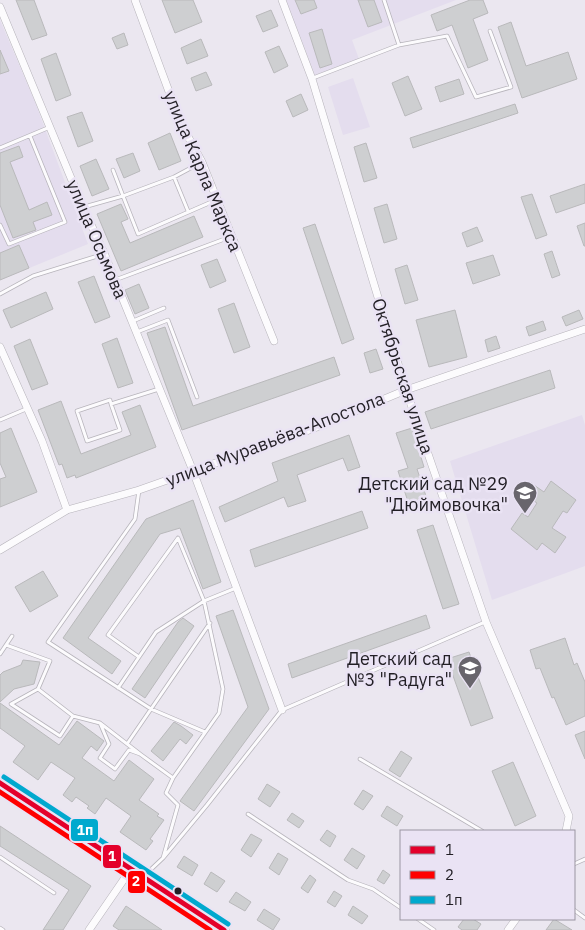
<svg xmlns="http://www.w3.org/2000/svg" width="585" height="930" font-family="'IBM Plex Sans',sans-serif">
  <rect width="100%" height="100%" fill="#ebe7f0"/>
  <!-- built -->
  <path fill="#e4ddee" d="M286,0H456L352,40L359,59L315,75Z
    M0,20L35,102L88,244L0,280Z
    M353,78L370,127L343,135L328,87Z
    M582,415L585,425V566L492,600L450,461Z"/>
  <!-- building -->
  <path fill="#cecfd1" stroke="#b9b9bb" d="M16,0H34L47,35L32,40Z
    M162,0H193L202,22L175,33Z
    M295,0H314L317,8L301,14Z
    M358,0H374L382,22L368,27Z
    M470,0H483L488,13L473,19L488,60L468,68L452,25L437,31L431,15Z
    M271,10L278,26L263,32L256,16Z
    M511,22L526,66L568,52L577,79L522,98L498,27Z
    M322,29L332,64L320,68L309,33Z
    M124,33L128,45L117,49L112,38Z
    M201,39L208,56L187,64L181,48Z
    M279,46L288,66L274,73L265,52Z
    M0,50L9,71L0,74Z
    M56,53L71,95L56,101L41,59Z
    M206,72L212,85L196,91L191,78Z
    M408,76L422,109L405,116L392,83Z
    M459,79L464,94L440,102L435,87Z
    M301,94L308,110L293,117L286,101Z
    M515,104L518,113L413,148L410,138Z
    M82,112L93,141L78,147L67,117Z
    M170,133L181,161L159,170L148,143Z
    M366,143L377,178L364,182L354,147Z
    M19,146L23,157L10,162L29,210L47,202L52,215L33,222L36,230L13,238L0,205V153Z
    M133,153L140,171L124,178L116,159Z
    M96,159L109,189L92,196L80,166Z
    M585,184V203L556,213L550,196Z
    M532,194L547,235L536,239L521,197Z
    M121,204L128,219L121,222L130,243L194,216L203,237L121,271L97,214Z
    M387,204L397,239L384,243L374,208Z
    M585,223V246H584L577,226Z
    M315,224L354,339L342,344L303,228Z
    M477,227L483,241L467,247L462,233Z
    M19,245L29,268L0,280V253Z
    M552,251L560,275L552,278L544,254Z
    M493,255L500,275L473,284L466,263Z
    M217,259L226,281L210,288L201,265Z
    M407,265L418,300L405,304L395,269Z
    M94,276L110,317L95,323L78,282Z
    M139,284L149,308L135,314L125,290Z
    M46,292L53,309L11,328L3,310Z
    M234,303L250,347L234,353L218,309Z
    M455,310L467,357L429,367L416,320Z
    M579,310L583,319L566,326L562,317Z
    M543,321L546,330L529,336L526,327Z
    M165,327L193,406L334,357L340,375L182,430L147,333Z
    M496,336L500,348L488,352L485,340Z
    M117,338L133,383L118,388L102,344Z
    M30,339L48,384L32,390L14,346Z
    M376,349L383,369L370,373L364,353Z
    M550,370L555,388L431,429L425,412Z
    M61,401L81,454L131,435L122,412L140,405L156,447L76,478L75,475L67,478L62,464L59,465L38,410Z
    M11,428L37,492L0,507V479L6,477L0,463V433Z
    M412,428L424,467L417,469L429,505L411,511L398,471L408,468L396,433Z
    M349,435L360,467L348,471L343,458L297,475L306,501L288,507L284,497L225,522L219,507L278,481L272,463Z
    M551,481L576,500L567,513L563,511L552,528L566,537L555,553L542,543L537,550L511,529L522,513L528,517L537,503L524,494L531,483L544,492Z
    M193,500L221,582L203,589L180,528L160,534L88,638L121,661L112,674L63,638L146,519Z
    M362,511L368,528L255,567L250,550Z
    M433,525L459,604L443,609L417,530Z
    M43,571L58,596L30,612L15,587Z
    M233,610L269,709L194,811L180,801L248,707L216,616Z
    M426,615L430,628L292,678L288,664Z
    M183,618L194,626L145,698L132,689L178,622Z
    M565,638L574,665L577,663L585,682V716L566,725L554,697L552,698L540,668L536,669L530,650Z
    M469,652L493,718L471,726L447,659Z
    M23,660L40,662L34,684L14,689L0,702V675L3,672L21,665Z
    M0,703L59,745L77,721L104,741L97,751L91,746L82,758L114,781L129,760L154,779L139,800L159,814L157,816L164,820L150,839L153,841L146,850L120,832L131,816L106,798L95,814L87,808L89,806L76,797L72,802L63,795L75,778L51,762L38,780L13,762L25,746L0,728Z
    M174,722L181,726L193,735L186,744L180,739L163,761L151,751Z
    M585,731V759L575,735Z
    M401,751L412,758L400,777L389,770Z
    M513,762L536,816L515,826L492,771Z
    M267,784L280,792L270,807L258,799Z
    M363,790L373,796L363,810L354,804Z
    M387,806L403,816L397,826L381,816Z
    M292,813L304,821L299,828L287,820Z
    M0,826L91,886L63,930H43L69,890L0,846Z
    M327,830L336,836L330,847L320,840Z
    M251,834L262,840L251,857L241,850Z
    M352,848L365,856L357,869L344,860Z
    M278,853L288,859L279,875L269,868Z
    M184,856L198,865L192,876L177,867Z
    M383,870L390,875L384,884L377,880Z
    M211,872L225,881L217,892L204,884Z
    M310,875L316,880L308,893L301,888Z
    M134,880L146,887L141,894L130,887Z
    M334,891L342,896L335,907L327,902Z
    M236,892L251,902L245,911L229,902Z
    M126,906L162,930H119L113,926Z
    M353,906L368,916L362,924L348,915Z
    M264,909L280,919L273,930L257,920Z
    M464,919H473L481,924L477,930H462L458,927Z
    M554,919L572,930H546Z"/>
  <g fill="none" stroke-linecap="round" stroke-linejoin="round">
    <defs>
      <path id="service" d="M399,45L447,36L476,97L511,87L490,31
        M313,78L399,45L384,0
        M0,148L50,127
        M113,170L123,196L174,177L202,162
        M174,177L188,211
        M84,207L123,196L138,234L216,200
        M0,225L9,244L65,222L30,136
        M115,280L230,237
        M0,294L33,276L104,254
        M133,321L164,308
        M137,332L168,320L197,397
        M111,404L110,400L77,411L87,441L120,430L111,404L159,389
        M0,420L26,409
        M139,490L135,519L48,642L151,709L205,732
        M6,645L12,636
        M0,654L6,645L50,661L38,689L11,704L60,736L73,716
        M139,657L108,635L178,538L204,601L223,689L219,713L173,778L166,793L178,805L163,858
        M118,688L156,632L204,601L236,588
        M38,689L73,716L100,723
        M127,744L210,623
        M140,754L100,723L109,744L100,758L115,769L129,750L140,754L173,778
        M360,759L482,831
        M248,814L348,880L373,889L401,908
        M0,857L54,893
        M574,864L585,859
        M145,875L163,858L207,805L282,710L485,622
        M574,910L585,918
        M418,919L434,930
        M0,928L3,930"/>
      <path id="minor" d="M135,0L181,124L202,162L274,341
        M282,0L312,79L406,390L486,622L569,816L566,831
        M0,7L83,207L104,253L193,471L282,710
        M0,347L42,441L67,510
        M0,550L67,510L139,490L312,429L406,390L585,329
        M89,930L131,869
        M508,930L516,919"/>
      <path id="secondary" d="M0,783L224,930"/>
    </defs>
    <!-- service casing -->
    <use href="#service" stroke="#b7b4bb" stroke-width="4.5"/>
    <!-- minor casing -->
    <use href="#minor" stroke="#b7b4bb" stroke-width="8"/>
    <!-- secondary casing -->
    <use href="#secondary" stroke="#b7b4bb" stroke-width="11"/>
    <!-- service -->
    <use href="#service" stroke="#fcfbfd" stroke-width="3"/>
    <!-- minor -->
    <use href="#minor" stroke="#fcfbfd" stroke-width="7"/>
    <!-- secondary -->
    <use href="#secondary" stroke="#fcfbfd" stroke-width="10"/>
    <defs>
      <path id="bus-1" d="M0,783L224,930"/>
      <path id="bus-2" d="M0,792L210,930"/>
      <path id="bus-3" d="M4,777L228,924"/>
    </defs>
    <!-- bus-1 casing -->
    <use href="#bus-1" stroke="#eae3f4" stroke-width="9"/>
    <!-- bus-2 casing -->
    <use href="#bus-2" stroke="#eae3f4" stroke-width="9"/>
    <!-- bus-3 casing -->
    <use href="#bus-3" stroke="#eae3f4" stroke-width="9"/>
    <!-- bus-1 -->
    <use href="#bus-1" stroke="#e4002b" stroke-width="5"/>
    <!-- bus-2 -->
    <use href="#bus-2" stroke="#f00" stroke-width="5"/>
    <!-- bus-3 -->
    <use href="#bus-3" stroke="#00a9ce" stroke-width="5"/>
  </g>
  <!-- icons -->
  <defs>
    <symbol id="school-pin" viewBox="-11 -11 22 30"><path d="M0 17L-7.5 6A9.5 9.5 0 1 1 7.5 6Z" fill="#68656c" stroke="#eae3f4"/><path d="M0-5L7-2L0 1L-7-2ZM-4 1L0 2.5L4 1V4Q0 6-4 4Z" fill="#fff"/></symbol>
  </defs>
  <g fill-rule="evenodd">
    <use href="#school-pin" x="511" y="479" width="28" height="38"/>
    <use href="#school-pin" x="456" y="654" width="28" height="38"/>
  </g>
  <!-- markers -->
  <circle fill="#221f25" stroke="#eae3f4" stroke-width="2" cx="178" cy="891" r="4.5"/>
  <g text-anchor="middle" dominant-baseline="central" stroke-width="5" stroke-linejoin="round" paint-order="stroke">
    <!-- street labels -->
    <g font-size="18" fill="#221f25" stroke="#eae3f4">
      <text transform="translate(203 171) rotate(67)">улица Карла Маркса</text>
      <text transform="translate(97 239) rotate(67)">улица Осьмова</text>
      <text transform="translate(403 376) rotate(72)">Октябрьская улица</text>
      <text transform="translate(275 439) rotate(-21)">улица Муравьёва-Апостола</text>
    </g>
    <!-- poi labels -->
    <g font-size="18" fill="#221f25" stroke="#eae3f4" text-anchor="end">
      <text x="508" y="483">Детский сад №29<tspan x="508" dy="21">"Дюймовочка"</tspan></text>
      <text x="452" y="658">Детский сад<tspan x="452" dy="21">№3 "Радуга"</tspan></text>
    </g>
  </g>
  <g stroke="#eae3f4" stroke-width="2">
    <rect x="70" y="818" width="29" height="24" rx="5" fill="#00a9ce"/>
    <rect x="102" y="844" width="20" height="25" rx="5" fill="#e4002b"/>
    <rect x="127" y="870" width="19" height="24" rx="5" fill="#f00"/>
  </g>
  <g font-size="14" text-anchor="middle" font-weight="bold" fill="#fff">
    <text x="85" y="835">1п</text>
    <text x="112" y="861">1</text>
    <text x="136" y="886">2</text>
  </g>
  <!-- legend -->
  <rect x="400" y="830" width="175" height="90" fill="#eae3f4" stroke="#9a95a1"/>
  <rect x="410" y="846" width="25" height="8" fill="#e4002b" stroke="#9a95a1"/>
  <text x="445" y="855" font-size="15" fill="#221f25">1</text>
  <rect x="410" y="871" width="25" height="8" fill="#ff0000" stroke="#9a95a1"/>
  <text x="445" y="880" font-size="15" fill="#221f25">2</text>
  <rect x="410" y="896" width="25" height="8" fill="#00a9ce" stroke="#9a95a1"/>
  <text x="445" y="905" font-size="15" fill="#221f25">1п</text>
</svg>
